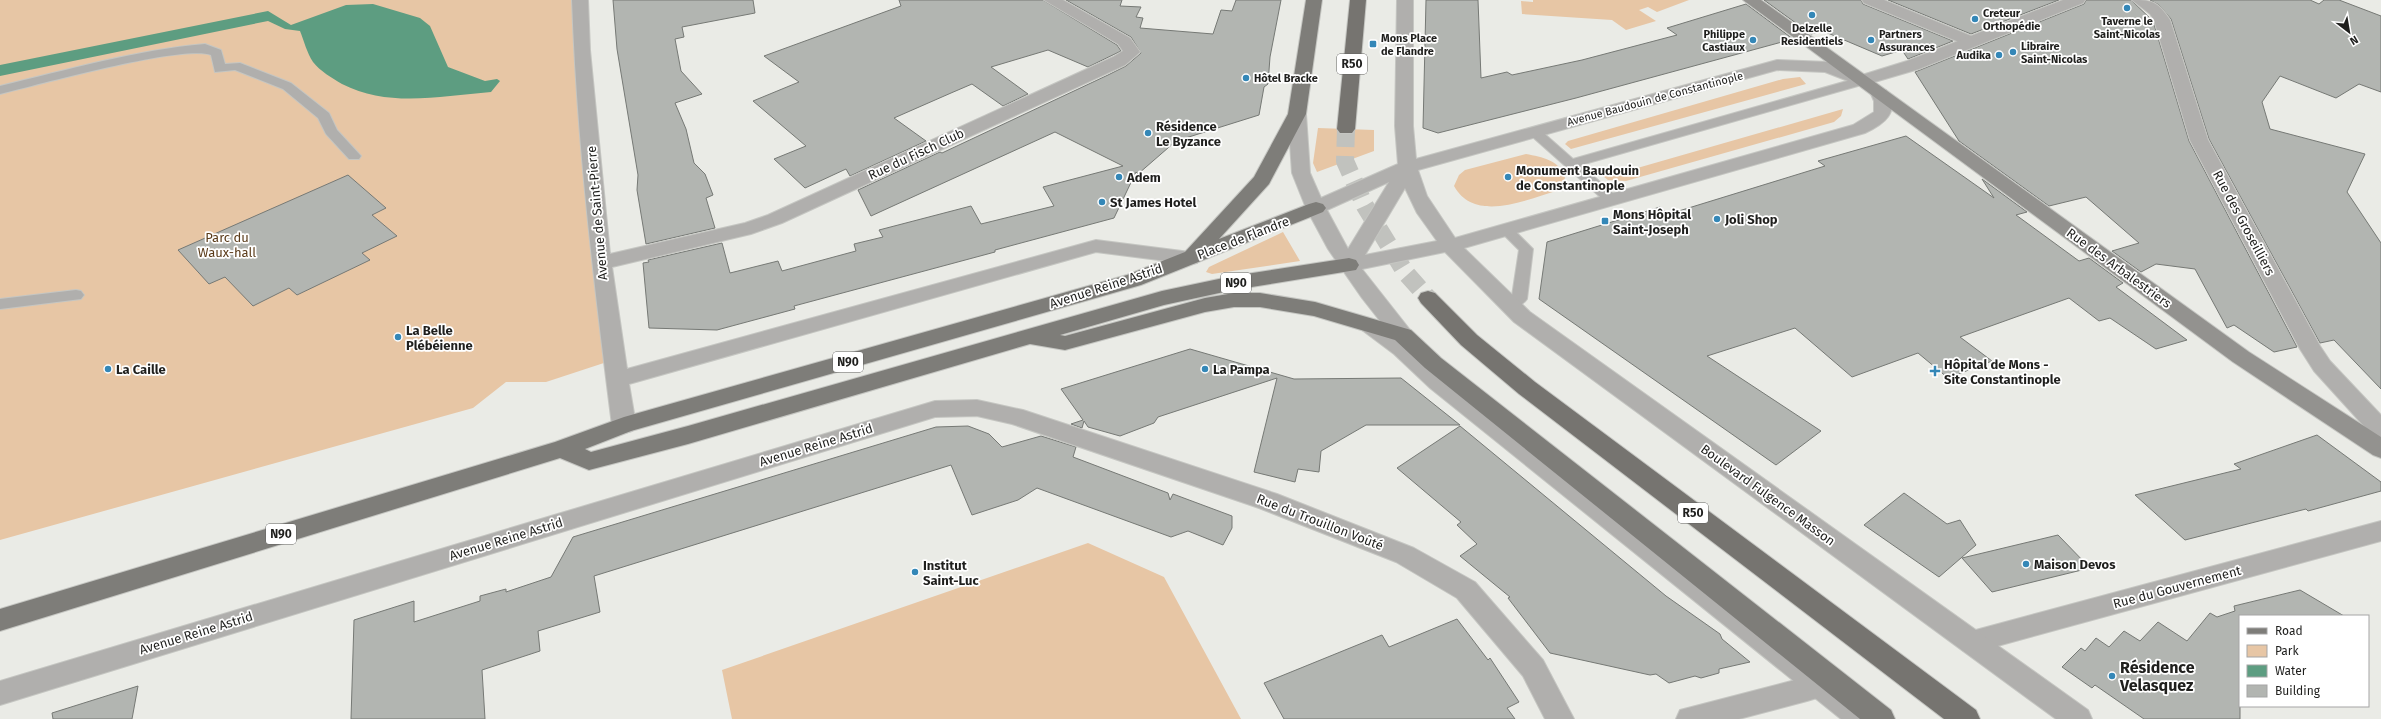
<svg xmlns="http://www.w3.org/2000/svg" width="2381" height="719" font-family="'Fira Sans',sans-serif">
  <rect width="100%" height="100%" fill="#eaebe6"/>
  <!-- green -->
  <path fill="#e7c6a5" d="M0,0H580L613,360L546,382H506L473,408L0,540Z
    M1533,0H1689L1657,12L1648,7L1639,10L1656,21L1626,30L1612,20L1522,14L1521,1L1533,2Z
    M1800,77L1806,84L1571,149L1565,144L1568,141L1783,79Z
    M1843,109L1841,116L1834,122L1626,181L1608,180L1591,167L1613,175Z
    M1318,128L1374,130V151L1317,172L1313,163Z
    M1526,154C1542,157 1560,160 1565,178L1559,190C1528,199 1475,224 1454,186L1459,175L1465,170Z
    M1283,232L1300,261L1212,274L1206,272L1209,267Z
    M1088,543L1164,577L1241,719H732L722,670Z"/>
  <!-- water -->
  <path fill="#5d9d81" d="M373,4L420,18L430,26L448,67L485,81L497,79L500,81L491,92C440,96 389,108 342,84C332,78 320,71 313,62C307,53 304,41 300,31L285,29L268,21L0,76V65L268,11L291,25L346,5Z"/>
  <!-- building -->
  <path fill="#b2b5b1" stroke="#767975" d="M613,0H753L755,13L682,27L684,37L675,39L681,71L702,94L675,103L686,129L694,163L705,174L713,195L706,198L715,228L646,244L637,190L638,175L617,49Z
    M899,0H1043L1117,45L1121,51L1088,67L1048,50L991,67L1028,94L1003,106L972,84L951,93L894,118L926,141L850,176L846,169L805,188L774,159L806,146L753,101L799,82L764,56L901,6Z
    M1066,0H1122L1120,6L1141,7L1136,17L1143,18L1140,28L1213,34L1221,10L1232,11L1236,0H1281L1270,57L1268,84L1264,87L1259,115L1176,141L1138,174L1136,172L1114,218L995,250V252L794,306L795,309L717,330L649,328L643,263L649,262L648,260L722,243L730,273L778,261L782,271L856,251L854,244L883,237L879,230L971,206L981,224L1054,206L1043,187L1123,166L1055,132L871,216L858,190L940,152L942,153L1108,75L1126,66L1141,53L1131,37Z
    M1426,0H1478L1481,78L1507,72L1512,75L1582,60L1677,35L1667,28L1746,4L1793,39L1576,98L1438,133L1423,128Z
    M1764,0H1861L1863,4L1953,41L1908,59L1902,50L1882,56L1823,31L1811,34Z
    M1888,0H2059L1971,34Z
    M2086,0H2131L2153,21L2189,141L2297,347L2274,352L2234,325L2227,328L2195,269L2156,264L2141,272L2112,251L2139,243L2086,197L2049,206L1959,141L1915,72L2084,4Z
    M2150,0H2310L2319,4L2324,0H2339L2381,16V92L2359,84L2336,98L2280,76L2262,102L2270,129L2365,154L2347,192L2381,243V389L2334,340L2320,343L2209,139L2171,19L2159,5Z
    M1906,136L1994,198L1982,179L2027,212L2016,215L2079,261L2089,258L2123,283L2116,287L2187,340L2156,349L2110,318L2099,321L2069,298L1960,337L1992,361L1948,378L1918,353L1852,377L1795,328L1707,356L1821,431L1776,465L1539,299L1547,242L1660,207L1669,214L1825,166L1818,161Z
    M348,175L386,208L372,215L397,236L362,253L370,260L297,295L289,288L253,306L225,277L209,284L178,250Z
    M1190,349L1294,379L1401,378L1460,425H1366L1321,451L1319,472L1298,469L1295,482L1254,472L1277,378L1158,417L1154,423L1120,436L1088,427L1084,421L1082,428L1071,424L1083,420L1061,389Z
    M968,426L989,434L1002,447L1041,436L1076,447L1073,457L1168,493L1170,500L1173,494L1232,516V528L1223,545L1188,531L1171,537L1037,488L1018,500L972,515L951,465L594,576L600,612L538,631L540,651L482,670L485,719H351L354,620L414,601V622L480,601V596L506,589V592L551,577L573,537L936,427Z
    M1460,426L1666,596L1720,634L1722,639L1750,662L1719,669V673L1701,678L1695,676L1669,683L1656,674L1650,675L1550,653L1508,598L1510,597L1460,556L1477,544L1457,525L1461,522L1397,468Z
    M2317,435L2381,482V491L2308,511L2306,509L2185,540L2135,495L2241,469L2234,464Z
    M1904,493L1947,524L1960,520L1976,545L1939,577L1864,525Z
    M2058,535L2090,568L1992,592L1962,558Z
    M2300,590L2344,616H2240V719H2144L2095,685L2092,688L2062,667L2081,648L2085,651L2096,638L2109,647L2124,631L2140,641L2158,622L2187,641L2210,613L2217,617L2235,611L2234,606Z
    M1457,619L1488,660L1490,658L1519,702L1507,708L1515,719H1284L1264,683L1382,635L1389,647Z
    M138,686L132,719H53L52,713Z"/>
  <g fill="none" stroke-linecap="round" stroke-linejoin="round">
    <!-- trunk-tunnel -->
    <path stroke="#c1c2be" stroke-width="18" stroke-dasharray="18 9" stroke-linecap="butt" d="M1346,129L1345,161L1365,206L1405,272L1428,298"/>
    <defs>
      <path id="service" d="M205,44L221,50L225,64L240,63L291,83L329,113L337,130L361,156L359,159H349L326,134L318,118L283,89L235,70L215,72L211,55C184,44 36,85 0,94V86C67,70 136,50 205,44Z
        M1861,77L1867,81L1865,84L1581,165L1617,197L1619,200L1612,204L1607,203L1527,132L1529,129H1539L1573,159Z
        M1507,227L1512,228L1533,249L1527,299C1522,306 1512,310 1504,308L1501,304L1512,296L1519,250L1500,231Z
        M76,290L81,291L84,295L81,299L0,309V299Z
        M1363,318L1368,319L1406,346L1442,380L1863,712L1866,719H1841L1430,388L1394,354L1358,327L1355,323L1358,319Z"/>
      <path id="minor" d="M572,0H588L590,50L610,254L745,223L768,215L1113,57L1123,51L1118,44L1044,0H1063L1130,38L1140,52L1125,65L782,223L751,234L612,267L627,369L1096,240L1190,252L1197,253L1200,258L1197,263L1190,264L1096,252L629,384L636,425L632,431L624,433L616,431L612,425C594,285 577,142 572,0Z
        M1862,0H1884L1976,38L1978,41L1976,44H1964L1864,3Z
        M2132,0C2153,0 2158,2 2170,20L2208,140L2320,346L2330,361L2381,415V439L2373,436L2314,371L2300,349L2190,140L2154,20L2150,14Z
        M977,400L1023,410L1277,494L1414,548L1475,582L1543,660L1574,719H1545L1523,676L1457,598L1396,562L1259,508L1012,424L977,416L935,417L0,705V681L935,401Z
        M2381,521V541L1972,653L1962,650L1959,642L1962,634L1972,631Z
        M1824,662L1834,666L1838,674L1834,682L1817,698L1807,701L1739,719H1676L1680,710L1799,679L1814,666Z"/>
      <path id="tertiary" d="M1397,0H1413V126L1416,159L1777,60L1828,62L1862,75L1907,61L2063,0H2085L2083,3L1919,69L1861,86L1825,72L1777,70L1418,170L1427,196L1455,238L1853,125L1874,112V101L1871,94L1874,90H1886C1901,112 1884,124 1865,133L1464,248L1530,312L2088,710L2092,719H2056L1514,322L1445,252L1362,269L1414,335L1411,340L1403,342L1395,340L1362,298L1328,249L1306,208L1292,173L1288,114L1291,110H1303L1306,114L1310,173L1321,198L1398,164L1395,126ZM1389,182L1348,249L1327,210ZM1405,188L1417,213L1437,241L1365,255Z"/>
      <path id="secondary" d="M1743,0H1761L2249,352L2381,437V458L2373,455L2233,362Z"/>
      <path id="primary" d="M1306,0H1322L1306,114L1269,184L1219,239L1309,204L1316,202L1323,204L1326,208L1323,212L1141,285L631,431L585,449L591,452L688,426L1162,291L1233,276L1349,258L1356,260L1359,265L1356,270L1233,290L1164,305L1060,335L1065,336L1205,298L1234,293H1260L1315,302L1411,330L1441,358L1891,710L1895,719H1860L1425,368L1395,340L1314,316L1260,307H1234L1205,312L1065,350L1030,344L688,444L589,470L560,458L0,631V609L555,442L624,417L1127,275L1185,252L1254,177L1288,114Z"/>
      <path id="trunk" d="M1350,0H1366L1355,129L1352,133H1340L1337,129Z
        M1428,291L1435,293L1477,335L1535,382L1976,710L1980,719H1944L1519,394L1461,345L1421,303L1418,298L1421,293Z"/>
    </defs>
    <!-- service casing -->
    <use href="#service" stroke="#c5c6c2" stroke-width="2"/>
    <!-- minor casing -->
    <use href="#minor" stroke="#c5c6c2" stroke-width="2"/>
    <!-- tertiary casing -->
    <use href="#tertiary" stroke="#c5c6c2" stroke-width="2"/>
    <!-- secondary casing -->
    <use href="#secondary" stroke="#c5c6c2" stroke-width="2"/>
    <!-- primary casing -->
    <use href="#primary" stroke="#c5c6c2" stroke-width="2"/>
    <!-- trunk casing -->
    <use href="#trunk" stroke="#c5c6c2" stroke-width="2"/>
    <!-- service -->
    <use href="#service" fill="#b0afad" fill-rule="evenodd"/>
    <!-- minor -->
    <use href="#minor" fill="#b0afad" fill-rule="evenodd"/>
    <!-- tertiary -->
    <use href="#tertiary" fill="#b0afad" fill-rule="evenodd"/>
    <!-- secondary -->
    <use href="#secondary" fill="#93928f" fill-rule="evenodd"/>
    <!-- primary -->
    <use href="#primary" fill="#7e7d79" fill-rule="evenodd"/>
    <!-- trunk -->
    <use href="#trunk" fill="#767470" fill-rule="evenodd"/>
  </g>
  <!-- markers -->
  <g fill="#3487b7" stroke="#fff" stroke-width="1.5">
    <circle cx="2127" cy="8" r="4"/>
    <circle cx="1812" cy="15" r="4"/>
    <circle cx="1975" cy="19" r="4"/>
    <circle cx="1753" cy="40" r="4"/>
    <circle cx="1871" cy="40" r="4"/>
    <rect x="1369" y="40" width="8" height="8" rx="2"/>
    <circle cx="2013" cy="52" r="4"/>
    <circle cx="1999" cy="55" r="4"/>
    <circle cx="1246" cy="78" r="4"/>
    <circle cx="1148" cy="133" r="4"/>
    <circle cx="1119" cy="177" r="4"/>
    <circle cx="1508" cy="177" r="4"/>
    <circle cx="1102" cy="202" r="4"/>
    <circle cx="1717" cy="219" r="4"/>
    <rect x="1601" y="217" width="8" height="8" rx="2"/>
    <circle cx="398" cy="337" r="4"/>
    <circle cx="108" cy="369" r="4"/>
    <circle cx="1205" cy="369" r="4"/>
    <path d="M1933 365h4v4h4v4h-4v4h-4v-4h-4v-4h4z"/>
    <circle cx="2026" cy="564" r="4"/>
    <circle cx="915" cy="572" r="4"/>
    <circle cx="2112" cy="676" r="4"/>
  </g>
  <g text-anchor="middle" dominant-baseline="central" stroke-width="3.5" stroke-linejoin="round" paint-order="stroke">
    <!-- far-poi labels -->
    <g font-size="11" font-weight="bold" fill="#1f1f1d" stroke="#fff" text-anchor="start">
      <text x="1983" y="13">Creteur<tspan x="1983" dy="13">Orthopédie</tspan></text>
      <text x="2127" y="21" text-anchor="middle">Taverne le<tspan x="2127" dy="13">Saint-Nicolas</tspan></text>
      <text x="1812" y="28" text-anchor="middle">Delzelle<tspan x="1812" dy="13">Residentiels</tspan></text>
      <text x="1745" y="34" text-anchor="end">Philippe<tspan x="1745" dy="13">Castiaux</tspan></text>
      <text x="1879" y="34">Partners<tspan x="1879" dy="13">Assurances</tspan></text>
      <text x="1381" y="38">Mons Place<tspan x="1381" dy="13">de Flandre</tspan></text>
      <text x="2021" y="46">Libraire<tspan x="2021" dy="13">Saint-Nicolas</tspan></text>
      <text x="1991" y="55" text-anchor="end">Audika</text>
      <text x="1254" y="78">Hôtel Bracke</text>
    </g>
    <!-- far-street labels -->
    <g font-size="11" fill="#1f1f1d" stroke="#fff">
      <text transform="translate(1655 99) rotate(-15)">Avenue Baudouin de Constantinople</text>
    </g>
    <!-- shield labels -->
    <g fill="#fff" stroke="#626261" stroke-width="1">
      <rect x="1337" y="54" width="30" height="20" rx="3"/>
      <rect x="1221" y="273" width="30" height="20" rx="3"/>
      <rect x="833" y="352" width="30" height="20" rx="3"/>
      <rect x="1678" y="503" width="30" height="20" rx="3"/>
      <rect x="266" y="524" width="30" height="20" rx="3"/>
    </g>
    <g font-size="12" font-weight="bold" fill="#1f1f1d">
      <text x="1352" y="64">R50</text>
      <text x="1236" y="283">N90</text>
      <text x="848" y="362">N90</text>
      <text x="1693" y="513">R50</text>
      <text x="281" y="534">N90</text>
    </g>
    <!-- poi labels -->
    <g font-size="13" font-weight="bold" fill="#1f1f1d" stroke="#fff" text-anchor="start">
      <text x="1156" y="126">Résidence<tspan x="1156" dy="15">Le Byzance</tspan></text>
      <text x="1516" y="170">Monument Baudouin<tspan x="1516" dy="15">de Constantinople</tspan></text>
      <text x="1127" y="177">Adem</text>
      <text x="1110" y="202">St James Hotel</text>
      <text x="1613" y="214">Mons Hôpital<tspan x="1613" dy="15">Saint-Joseph</tspan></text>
      <text x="1725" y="219">Joli Shop</text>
      <text x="406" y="330">La Belle<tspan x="406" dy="15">Plébéienne</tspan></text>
      <text x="1944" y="364">Hôpital de Mons -<tspan x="1944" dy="15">Site Constantinople</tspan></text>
      <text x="116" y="369">La Caille</text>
      <text x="1213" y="369">La Pampa</text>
      <text x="2034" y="564">Maison Devos</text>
      <text x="923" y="565">Institut<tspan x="923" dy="15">Saint-Luc</tspan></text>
    </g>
    <!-- street labels -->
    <g font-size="13" fill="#1f1f1d" stroke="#fff">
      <text transform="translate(916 154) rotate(-25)">Rue du Fisch Club</text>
      <text transform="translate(597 213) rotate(-95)">Avenue de Saint-Pierre</text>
      <text transform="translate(2244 223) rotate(62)">Rue des Groseilliers</text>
      <text transform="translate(1243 238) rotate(-21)">Place de Flandre</text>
      <text transform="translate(2119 268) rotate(36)">Rue des Arbalestriers</text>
      <text transform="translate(1106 286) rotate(-18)">Avenue Reine Astrid</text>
      <text transform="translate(816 445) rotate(-17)">Avenue Reine Astrid</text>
      <text transform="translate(1768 495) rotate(36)">Boulevard Fulgence Masson</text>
      <text transform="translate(1320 522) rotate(21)">Rue du Trouillon Voûté</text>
      <text transform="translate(506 539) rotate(-17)">Avenue Reine Astrid</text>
      <text transform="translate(2177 587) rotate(-15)">Rue du Gouvernement</text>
      <text transform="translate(196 633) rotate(-17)">Avenue Reine Astrid</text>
    </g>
    <!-- park labels -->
    <g font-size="13" fill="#5a3b19" stroke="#fff">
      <text x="227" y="237">Parc du<tspan x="227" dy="15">Waux-hall</tspan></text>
    </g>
    <!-- near-poi labels -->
    <g font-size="16" font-weight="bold" fill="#1f1f1d" stroke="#fff" text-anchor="start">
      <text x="2120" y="667">Résidence<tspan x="2120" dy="18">Velasquez</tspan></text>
    </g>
  </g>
  <!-- legend -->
  <rect x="2239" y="615" width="130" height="92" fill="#ffffff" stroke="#a5a5a5"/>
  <rect x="2247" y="628" width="20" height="6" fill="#7e7d79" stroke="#a5a5a5"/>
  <text x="2275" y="635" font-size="12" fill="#1f1f1d">Road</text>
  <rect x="2247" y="645" width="20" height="12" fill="#e7c6a5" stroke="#a5a5a5"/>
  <text x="2275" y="655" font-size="12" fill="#1f1f1d">Park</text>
  <rect x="2247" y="665" width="20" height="12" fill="#5d9d81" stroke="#a5a5a5"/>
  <text x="2275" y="675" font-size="12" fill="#1f1f1d">Water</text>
  <rect x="2247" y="685" width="20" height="12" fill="#b2b5b1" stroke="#a5a5a5"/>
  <text x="2275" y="695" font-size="12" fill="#1f1f1d">Building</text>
  <!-- north arrow -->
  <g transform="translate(2349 32) rotate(149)" stroke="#ffffff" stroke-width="3" paint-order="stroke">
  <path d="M0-3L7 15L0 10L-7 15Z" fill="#1f1f1d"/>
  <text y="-6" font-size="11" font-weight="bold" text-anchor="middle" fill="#1f1f1d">N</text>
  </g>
</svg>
